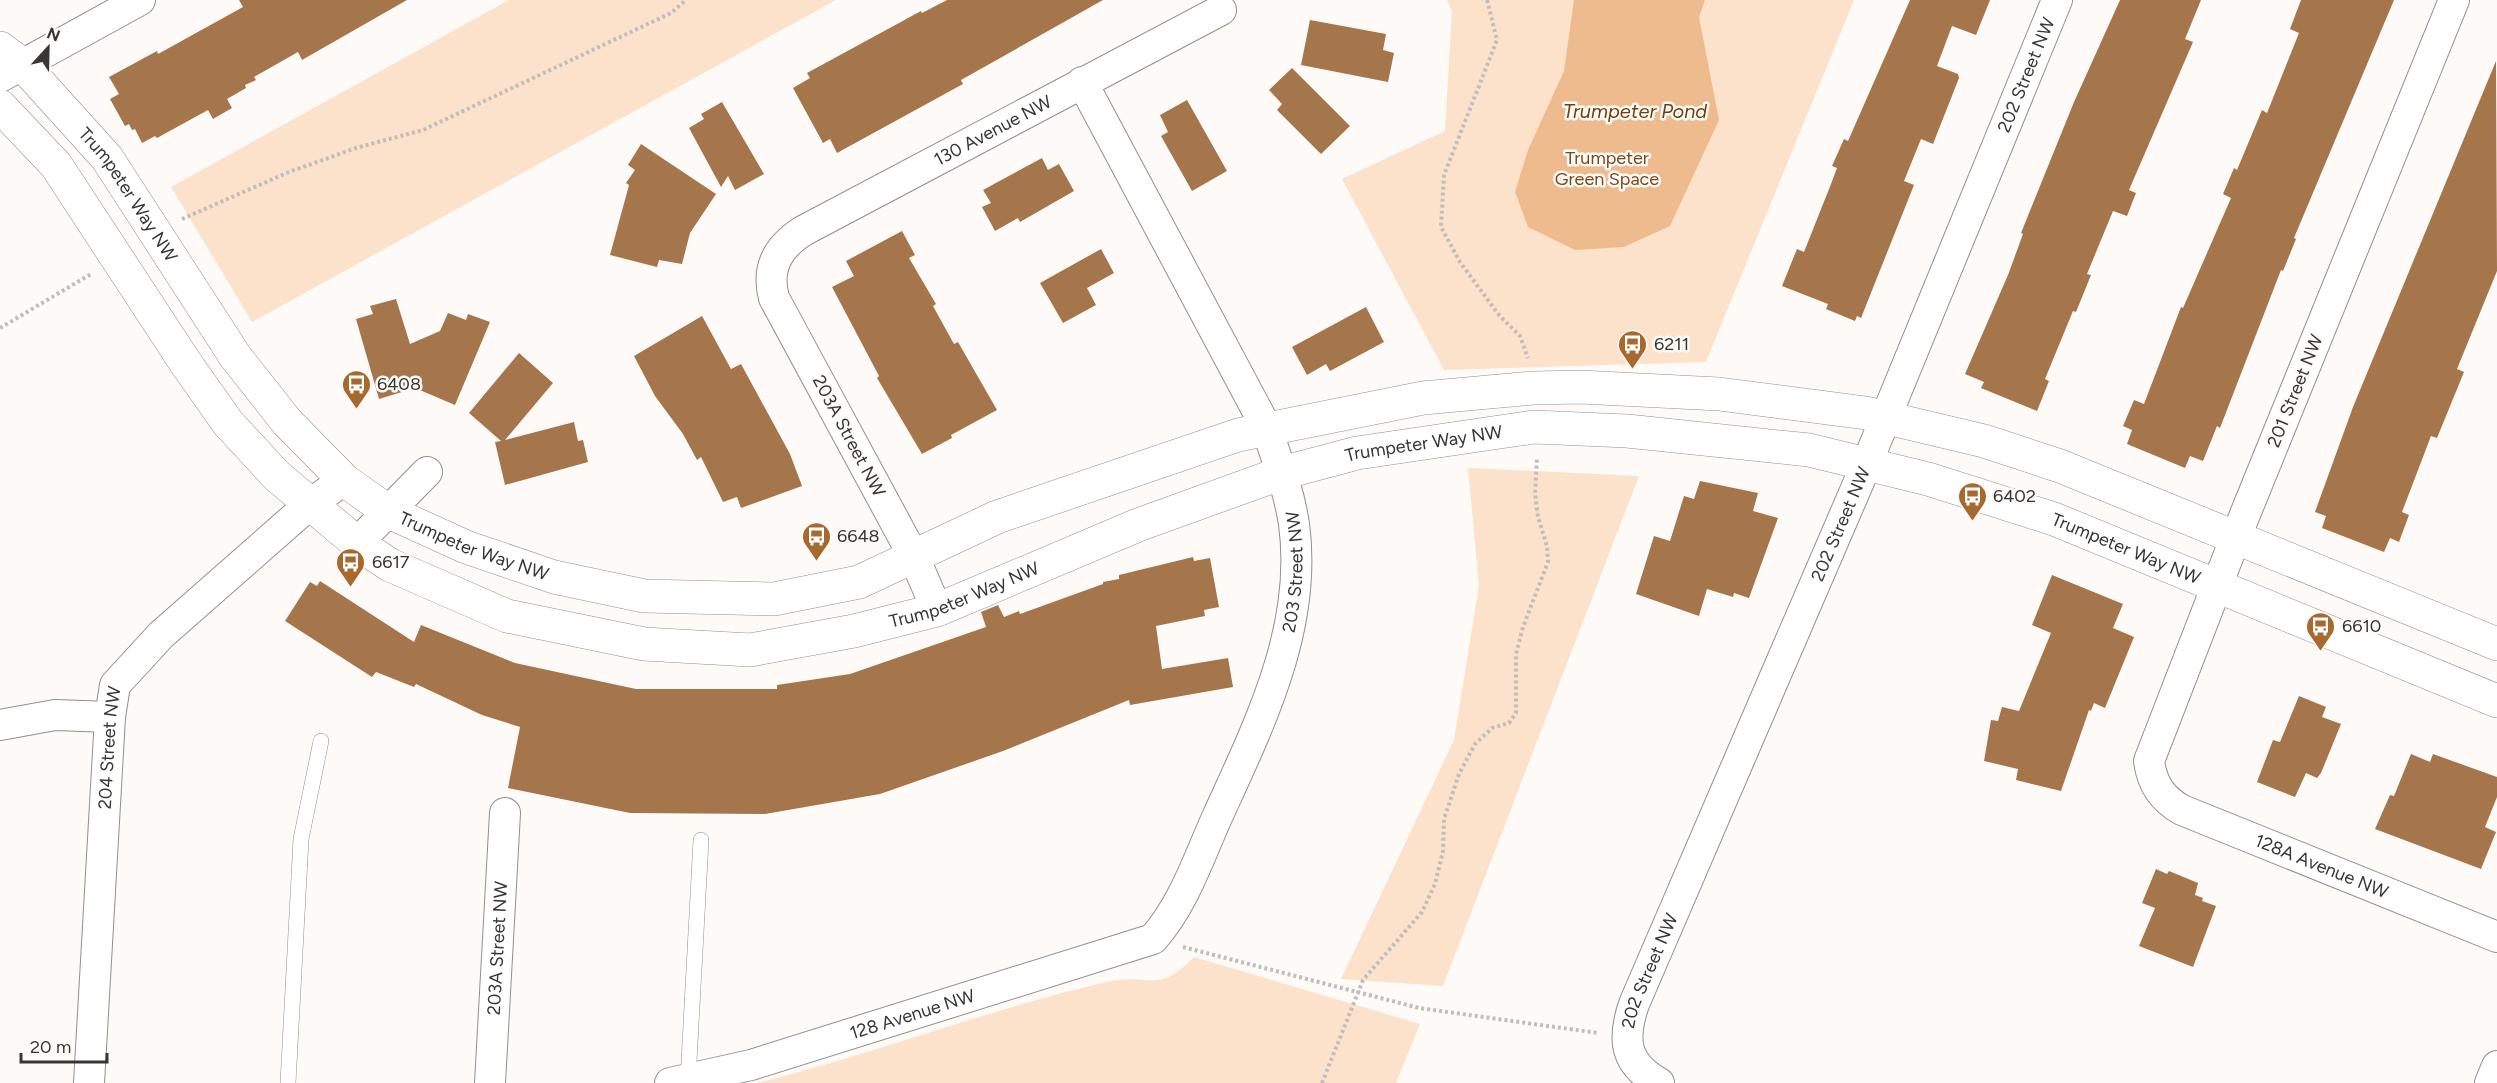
<svg xmlns="http://www.w3.org/2000/svg" width="2497" height="1083" font-family="Figtree,sans-serif">
  <rect width="100%" height="100%" fill="#fdfaf8"/>
  <!-- green -->
  <path fill="#fce1cb" d="M509,0H836L252,322L171,187Z
    M1447,0H1854L1706,362L1444,370L1342,179L1445,131L1452,11Z
    M1468,468L1639,476L1443,986L1341,979L1454,740L1479,585Z
    M1194,957L1420,1024L1396,1083H757C875,1054 989,1009 1107,982C1149,972 1156,996 1194,957Z"/>
  <!-- water -->
  <path fill="#eebb8f" d="M1574,0H1705L1699,17L1719,120L1670,226L1624,247L1575,250L1528,227L1515,192L1528,150L1564,71Z"/>
  <!-- building -->
  <path fill="#a5754b" d="M239,0H407L302,60L298,52L254,77L256,80L245,85L246,88L227,99L232,108L213,119L208,110L157,138L155,136L142,143L135,129L132,130L129,124L125,126L110,99L119,94L109,77L157,51L158,54L243,7Z
    M947,0H1103L961,80L963,84L837,153L830,139L823,143L793,88L810,78L807,73L921,11L922,13Z
    M1910,0H1990L1976,35L1952,26L1937,66L1958,74L1959,78L1933,144L1921,139L1904,181L1914,185L1861,318L1857,316L1855,321L1826,309L1828,304L1782,286L1797,249L1804,252L1831,184L1837,168L1832,166L1844,139L1848,141Z
    M2120,0H2201L2185,39L2193,42L2129,190L2136,193L2127,216L2113,211L2087,274L2091,275L2076,312L2073,311L2045,379L2049,381L2037,411L1981,388L1984,382L1965,374L2008,275L2023,234L2021,233L2074,102Z
    M2301,0H2394L2294,238L2296,239L2283,271L2281,270L2220,428L2217,426L2203,461L2190,456L2185,468L2127,444L2132,430L2123,426L2134,400L2144,404L2181,307L2183,308L2231,198L2223,194L2234,168L2237,170L2262,110L2267,113L2299,33L2290,29Z
    M1310,20L1386,34L1383,50L1394,53L1388,82L1301,65Z
    M2496,61L2497,271L2457,369L2464,372L2437,438L2431,436L2402,512L2409,515L2399,542L2390,538L2384,552L2322,528L2326,516L2315,512L2353,407Z
    M1292,68L1350,126L1321,154L1277,110L1282,104L1269,90Z
    M1187,100L1227,171L1192,191L1161,136L1168,132L1160,115Z
    M722,102L764,174L735,190L728,176L721,187L689,128L704,119L701,114Z
    M641,144L716,194L690,233L682,264L659,260L657,267L610,255L629,185L626,183L635,170L628,165Z
    M1042,158L1048,170L1059,164L1074,191L1020,222L1018,218L995,231L982,207L991,203L983,190Z
    M902,231L915,255L909,258L936,304L933,306L954,344L958,342L997,410L951,435L952,438L922,454L877,378L879,376L832,287L854,276L846,261Z
    M1101,249L1114,273L1087,288L1096,305L1063,323L1040,283Z
    M396,299L410,344L440,331L448,313L466,320L468,314L490,322L455,405L415,388L379,399L356,319L373,314L370,306Z
    M1366,307L1384,342L1330,371L1326,364L1307,375L1292,347Z
    M702,316L731,369L741,364L790,454L802,486L741,508L737,497L723,502L701,457L697,460L683,434L655,396L634,356Z
    M519,353L553,383L505,440L574,422L578,441L583,440L588,462L505,485L495,442L501,441L469,413Z
    M1700,481L1758,493L1753,511L1778,518L1749,598L1734,593L1733,597L1707,589L1699,616L1636,594L1654,536L1670,541L1684,496L1694,499Z
    M1193,557L1194,561L1210,558L1219,607L1204,610L1205,616L1156,626L1162,669L1228,658L1233,687L1130,705L1129,700L1003,751L880,794L765,814L630,813L508,788L520,727L482,715L416,684L414,687L376,672L372,677L285,621L310,582L317,586L320,581L414,642L421,625L515,663L636,689H777V685L850,674L986,627L981,612L998,605L1004,617L1019,611L1020,614L1103,584V582L1119,579V575Z
    M2052,575L2123,604L2113,628L2134,637L2105,708L2094,703L2091,711L2089,710L2061,791L2016,780L2018,769L1984,761L1991,720L1998,721L2002,707L2019,711L2051,633L2032,625Z
    M2299,696L2326,707L2322,717L2341,724L2321,773L2317,778L2306,773L2295,797L2257,782L2273,740L2280,742Z
    M2411,754L2430,762L2433,754L2497,777V797L2485,827L2496,832L2481,869L2375,829L2390,795L2394,796Z
    M2156,869L2167,874L2169,871L2198,883L2195,895L2203,898L2202,901L2216,906L2193,967L2139,946L2155,908L2142,903Z"/>
  <g fill="none" stroke-linecap="round" stroke-linejoin="round">
    <defs>
      <path id="lane" d="M688,1080L701,840
        M288,1083L301,839L321,741"/>
      <g id="street">
        <path id="s1" d="M2454,0L2235,539L2149,761C2152,784 2162,799 2182,810L2497,937"/>
        <path d="M0,77L140,0"/>
        <path d="M357,543L427,472"/>
        <path id="s2" d="M937,610L914,557L774,298C766,268 778,247 803,231L1221,10"/>
        <path d="M0,725L55,715L110,717"/>
        <path id="s3" d="M89,1083L110,717L115,685L161,635L310,504L344,480"/>
        <path id="s4" d="M490,1083L505,813"/>
        <path id="s5" d="M670,1083L751,1065L1153,939C1184,904 1199,857 1218,815C1260,723 1308,627 1294,524C1289,491 1277,459 1266,427L1082,82"/>
        <path id="s6" d="M1659,1083C1624,1063 1622,1039 1634,1004L1867,463L2057,0"/>
        <path d="M2490,1083L2497,1066"/>
      </g>
      <g id="secondary">
        <path id="s7" d="M0,48L23,65L107,158L235,356L287,422L344,480L389,512L466,547L554,577L644,596L774,599L859,582L997,517L1238,435L1423,398L1533,388L1580,387L1719,394L1866,413L1984,441L2060,466L2497,644"/>
        <path id="s8" d="M0,106L56,165L185,362L228,423L277,476L357,543L390,565L507,616L644,644L750,650L854,631L937,610L1138,525L1282,473L1357,453L1534,427L1627,431L1809,450L1928,479L2054,519L2497,701"/>
      </g>
    </defs>
    <!-- lane casing -->
    <use href="#lane" stroke="#928f8d" stroke-width="16"/>
    <!-- street casing -->
    <use href="#street" stroke="#928f8d" stroke-width="32"/>
    <!-- secondary casing -->
    <use href="#secondary" stroke="#928f8d" stroke-width="34"/>
    <!-- path -->
    <path stroke="#c0bebc" stroke-width="4" stroke-dasharray="3 3" stroke-linecap="butt" d="M1487,0L1497,40L1444,175L1441,227L1460,262L1499,315L1520,336L1528,358
      M182,219L289,172L356,148L423,130L671,13L686,0
      M0,328L91,274
      M1183,947L1419,1008L1598,1033
      M1322,1083L1363,980L1422,912L1435,884L1443,851L1444,819L1459,774L1475,744L1492,728L1509,723L1516,713V654L1523,627L1548,562L1547,546L1538,517L1535,494L1537,458"/>
    <!-- lane -->
    <use href="#lane" stroke="#fff" stroke-width="15"/>
    <!-- street -->
    <use href="#street" stroke="#fff" stroke-width="30"/>
    <!-- secondary -->
    <use href="#secondary" stroke="#fff" stroke-width="33"/>
  </g>
  <!-- icons -->
  <defs>
    <symbol id="bus-pin" viewBox="-11 -11 22 30"><path d="M0 17L-7.5 6A9.5 9.5 0 1 1 7.5 6Z" fill="#a7692e" stroke="#fdfaf8"/><path d="M-5-6H5V4H4V6H2V4H-2V6H-4V4H-5ZM-3.5-4V0h7V-4ZM-3.5 1.2v1.5H-2V1.2ZM2 1.2v1.5H3.5V1.2Z" fill="#fff"/></symbol>
  </defs>
  <g fill-rule="evenodd">
    <use href="#bus-pin" x="1616" y="328" width="33" height="45"/>
    <use href="#bus-pin" x="340" y="368" width="33" height="45"/>
    <use href="#bus-pin" x="1956" y="480" width="33" height="45"/>
    <use href="#bus-pin" x="800" y="520" width="33" height="45"/>
    <use href="#bus-pin" x="334" y="546" width="33" height="45"/>
    <use href="#bus-pin" x="2304" y="610" width="33" height="45"/>
  </g>
  <g text-anchor="middle" dominant-baseline="central" stroke-width="5" stroke-linejoin="round" paint-order="stroke">
    <!-- street labels -->
    <g font-size="18" fill="#373635" stroke="#fdfaf8">
      <text stroke="none"><textPath href="#s6" startOffset="1101">202 Street NW</textPath></text>
      <text stroke="none"><textPath href="#s2" startOffset="646">130 Avenue NW</textPath></text>
      <text stroke="none"><textPath href="#s7" startOffset="196">Trumpeter Way NW</textPath></text>
      <text transform="translate(2295 391) rotate(-68)">201 Street NW</text>
      <text transform="translate(849 436) rotate(62)">203A Street NW</text>
      <text stroke="none"><textPath href="#s8" startOffset="1689">Trumpeter Way NW</textPath></text>
      <text stroke="none"><textPath href="#s6" startOffset="615">202 Street NW</textPath></text>
      <text stroke="none"><textPath href="#s7" startOffset="702">Trumpeter Way NW</textPath></text>
      <text stroke="none"><textPath href="#s8" startOffset="2409">Trumpeter Way NW</textPath></text>
      <text stroke="none"><textPath href="#s5" startOffset="902">203 Street NW</textPath></text>
      <text stroke="none"><textPath href="#s8" startOffset="1203">Trumpeter Way NW</textPath></text>
      <text stroke="none"><textPath href="#s3" startOffset="336">204 Street NW</textPath></text>
      <text stroke="none"><textPath href="#s1" startOffset="1032">128A Avenue NW</textPath></text>
      <text stroke="none"><textPath href="#s4" startOffset="135">203A Street NW</textPath></text>
      <text stroke="none"><textPath href="#s6" startOffset="129">202 Street NW</textPath></text>
      <text stroke="none"><textPath href="#s5" startOffset="252">128 Avenue NW</textPath></text>
    </g>
    <!-- park labels -->
    <g font-size="18" fill="#7a4919" stroke="#fdfaf8">
      <text x="1607" y="158">Trumpeter<tspan x="1607" dy="21">Green Space</tspan></text>
    </g>
    <!-- poi labels -->
    <g font-size="18" fill="#373635" stroke="#fdfaf8" text-anchor="start">
      <text x="1654" y="344">6211</text>
      <text x="377" y="384">6408</text>
      <text x="1993" y="496">6402</text>
      <text x="837" y="536">6648</text>
      <text x="372" y="562">6617</text>
      <text x="2342" y="626">6610</text>
    </g>
    <!-- water labels -->
    <g font-size="20" font-style="italic" fill="#70400c" stroke="#fdfaf8">
      <text x="1635" y="111">Trumpeter Pond</text>
    </g>
  </g>
  <!-- north arrow -->
  <g transform="translate(48 48) rotate(22)" stroke="#fdfaf8" stroke-width="4.5" paint-order="stroke">
  <path d="M0-4.5L10 22L0 15L-10 22Z" fill="#373635"/>
  <text y="-9" font-size="16" font-weight="bold" text-anchor="middle" fill="#373635">N</text>
  </g>
  <!-- scale -->
  <path d="M21 1053v9h86v-9" fill="none" stroke="#373635" stroke-width="3"/>
  <text x="30" y="1053" font-size="18" fill="#373635" stroke="#fdfaf8" stroke-width="4.5" paint-order="stroke">20 m</text>
</svg>
